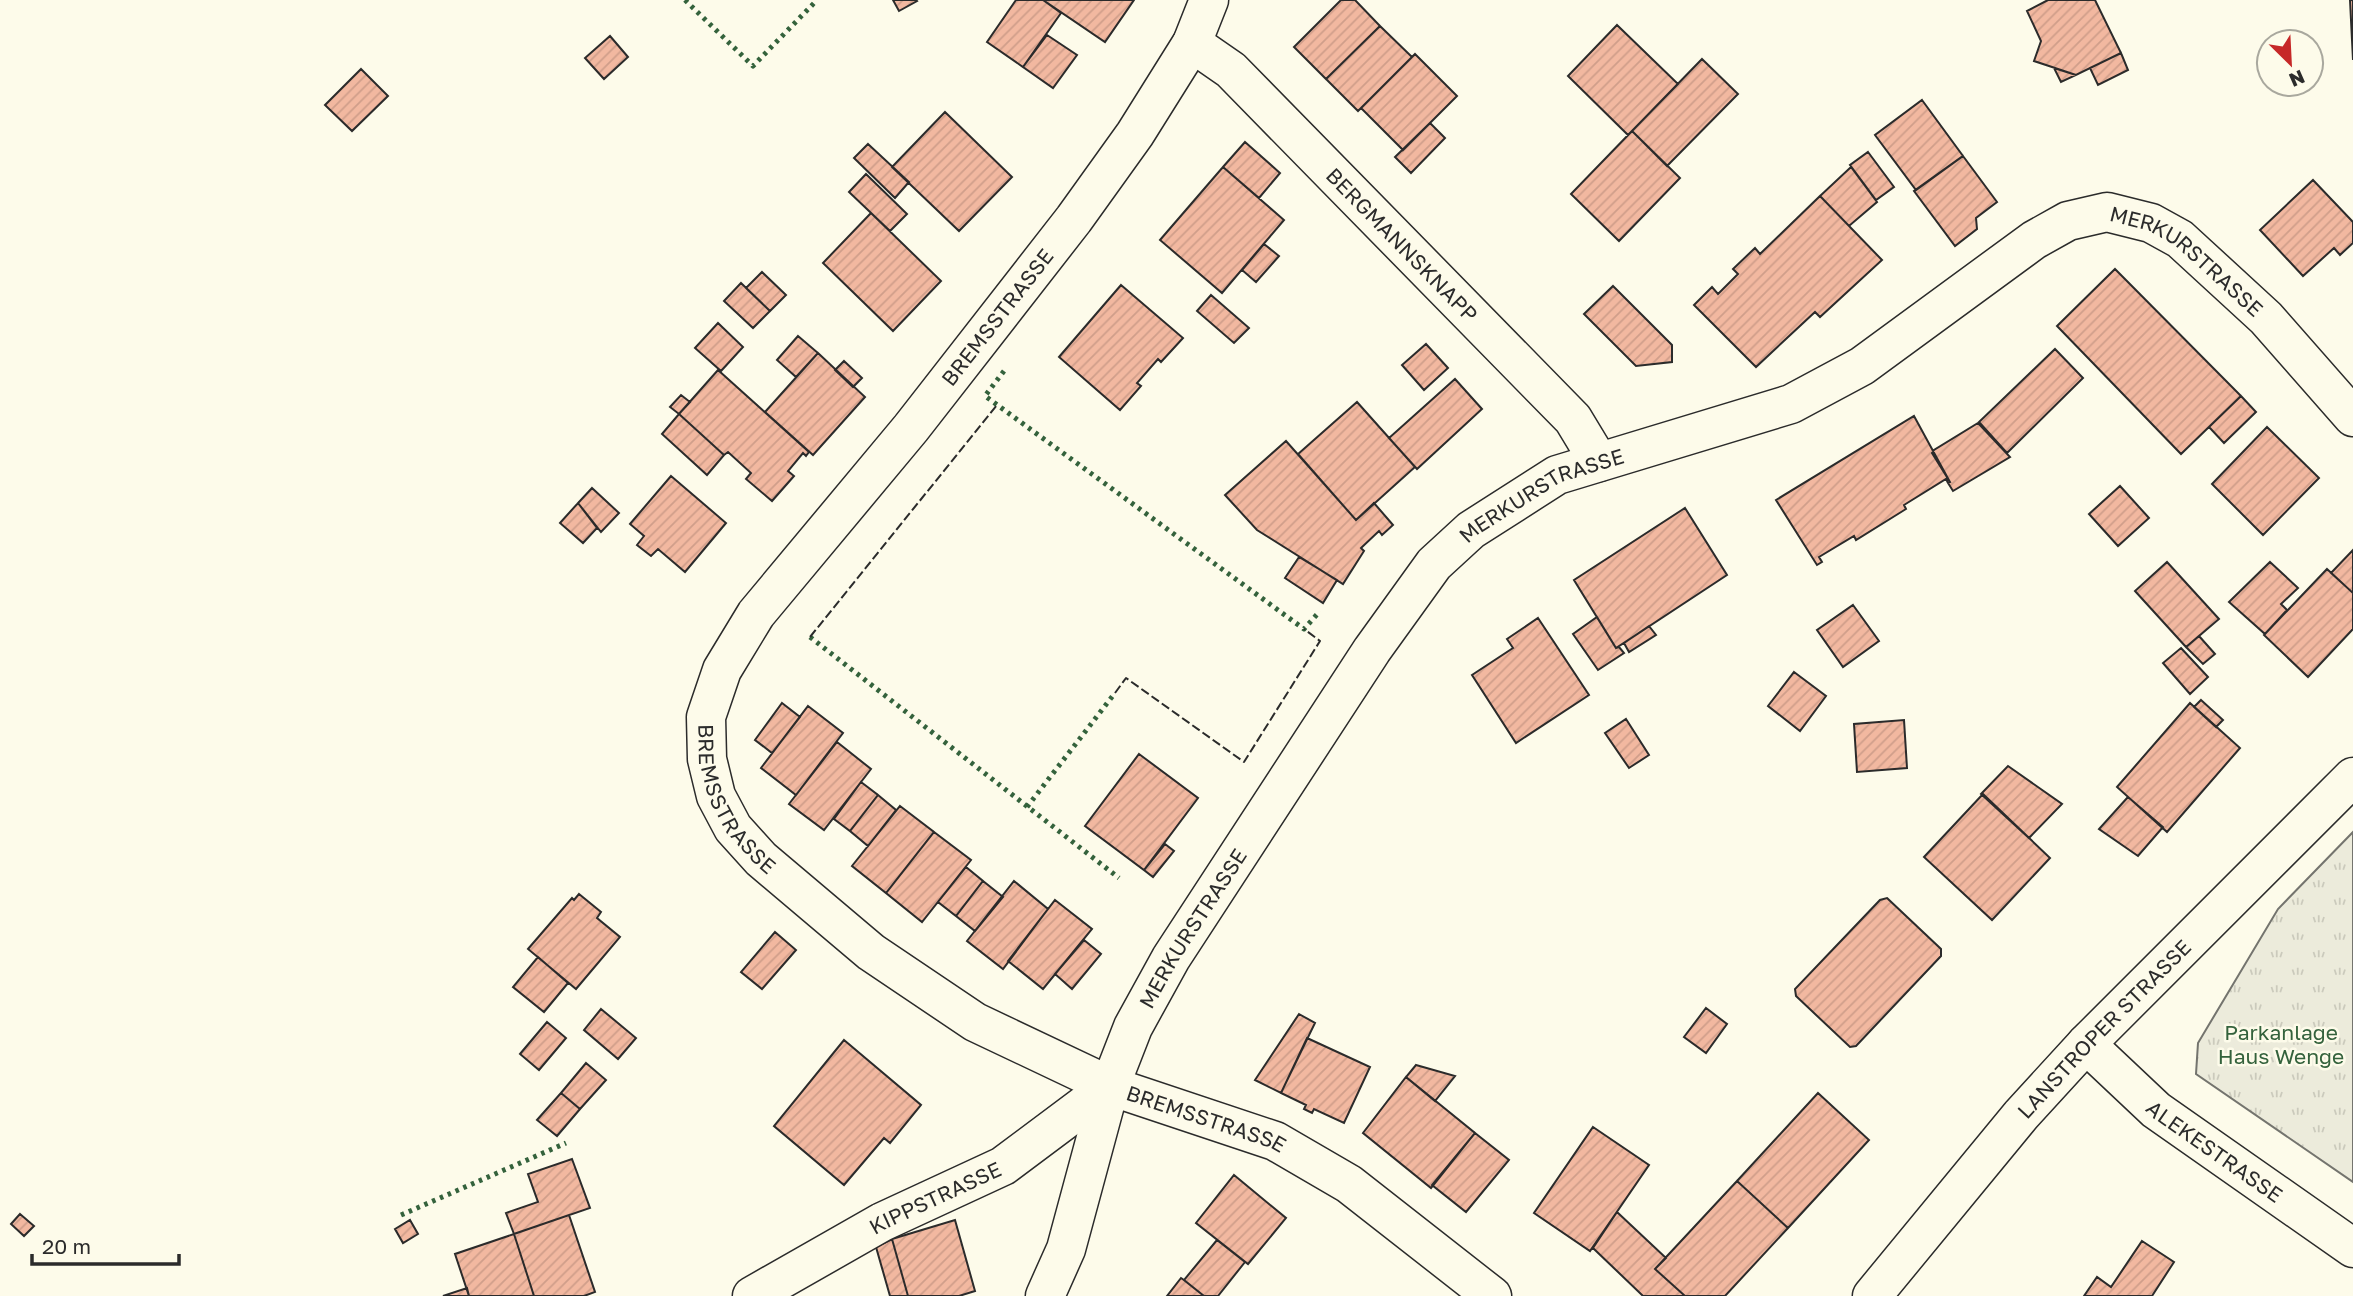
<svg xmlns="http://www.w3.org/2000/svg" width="2353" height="1296" font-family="'Golos Text',sans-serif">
  <defs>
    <pattern id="park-tufts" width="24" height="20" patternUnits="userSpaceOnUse" patternTransform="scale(1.75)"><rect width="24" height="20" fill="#ecebdb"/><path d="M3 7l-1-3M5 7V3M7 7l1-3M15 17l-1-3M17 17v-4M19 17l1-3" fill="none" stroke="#cbcabc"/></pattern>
    <pattern id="building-hatch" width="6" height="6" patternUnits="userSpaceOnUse" patternTransform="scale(1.75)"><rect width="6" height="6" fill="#f2b8a0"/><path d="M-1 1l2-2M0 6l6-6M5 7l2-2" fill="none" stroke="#d09e8a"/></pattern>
  </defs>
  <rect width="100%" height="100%" fill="#fdfbea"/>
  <!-- park -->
  <path fill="url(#park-tufts)" stroke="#74746e" stroke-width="2" d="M2353,832V1182L2196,1074L2198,1043L2278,909Z"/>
  <!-- building -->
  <path fill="url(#building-hatch)" stroke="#2b2b2b" stroke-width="2" d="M893,0H916L917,1L899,11Z
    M1016,0H1043L1061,13L1023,67L987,42Z
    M1043,0H1134L1105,42Z
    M1341,0H1355L1380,26L1326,79L1294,47Z
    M2048,0H2095L2121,53L2076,75L2034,61L2041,41L2027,11Z
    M2350,0H2353V60Z
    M1617,25L1678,84L1628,135L1568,76Z
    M1380,26L1412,57L1358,111L1326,79Z
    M1047,35L1077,55L1053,88L1023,67Z
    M610,36L628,57L604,79L585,58Z
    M2121,53L2128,70L2098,85L2090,68Z
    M1415,54L1457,96L1403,150L1361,108Z
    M1702,59L1738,94L1667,166L1632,131Z
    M2054,68L2076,75L2061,82Z
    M361,69L388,96L352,131L325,105Z
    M1922,100L1963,156L1916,190L1875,135Z
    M945,112L1012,177L959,231L892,167Z
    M1430,123L1445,138L1411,173L1395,157Z
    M1632,131L1680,178L1619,241L1571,194Z
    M1245,142L1280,173L1259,198L1223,167Z
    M868,144L909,182L895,198L854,158Z
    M1868,152L1894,187L1876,200L1850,165Z
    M1963,156L1997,202L1976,218L1977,229L1955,246L1914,191Z
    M1223,167L1284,220L1222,293L1160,240Z
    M1851,167L1877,202L1849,226L1820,196Z
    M866,174L907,214L890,231L849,192Z
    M2313,180L2353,222V243L2340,255L2334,248L2303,276L2260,230Z
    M1820,196L1882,260L1820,317L1815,312L1756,367L1694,305L1712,287L1718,294L1738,274L1733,269L1755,248L1760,254Z
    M871,213L941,281L893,331L823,263Z
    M1264,244L1279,256L1256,282L1242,270Z
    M2115,269L2241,396L2181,454L2057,326Z
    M762,272L786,295L770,311L746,288Z
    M741,283L770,311L753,328L724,301Z
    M1121,285L1183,338L1161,362L1158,359L1137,383L1141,386L1120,410L1059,357Z
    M1613,286L1672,345V362L1636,366L1584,314Z
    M1211,295L1249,328L1234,343L1197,311Z
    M718,323L743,347L721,371L695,348Z
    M798,336L818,353L796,377L777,360Z
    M1426,344L1448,368L1424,390L1402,365Z
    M2055,349L2083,378L2007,453L1979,422Z
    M818,353L865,397L813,455L765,412Z
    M844,361L862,378L853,387L835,370Z
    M718,370L809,452L806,456L803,453L788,471L794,476L772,501L746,479L751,473L728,452L724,455L679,414Z
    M1455,379L1482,409L1417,469L1389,438Z
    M681,395L690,402L679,414L670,407Z
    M2241,396L2256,412L2224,443L2209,427Z
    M1357,402L1415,467L1356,520L1298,454Z
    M679,414L724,455L707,475L662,434Z
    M1914,416L1950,482L1948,483L1946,479L1904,505L1906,509L1856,540L1854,536L1819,557L1822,562L1817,565L1776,500Z
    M1978,423L2010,457L1953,491L1948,483L1950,482L1932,453L1934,450Z
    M2267,427L2319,478L2263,535L2212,484Z
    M1286,441L1356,520L1374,503L1393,525L1382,535L1379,531L1361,548L1364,551L1343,584L1257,530L1225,495Z
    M671,476L726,523L685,572L658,549L651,556L637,545L644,536L630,524Z
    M2120,486L2149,518L2118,546L2089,514Z
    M592,488L619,513L601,532L578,503Z
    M578,503L597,528L583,543L560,523Z
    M1685,508L1727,575L1616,648L1574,580Z
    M2353,550V593L2331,573Z
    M1299,557L1337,580L1323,603L1285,578Z
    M2167,562L2219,619L2186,647L2135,591Z
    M2270,562L2298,588L2281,604L2287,610L2265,634L2229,602Z
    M2327,569L2353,593V629L2308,677L2264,635Z
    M1853,605L1879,641L1843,667L1817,630Z
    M1597,617L1616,648L1619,647L1624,653L1598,670L1573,634Z
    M1538,618L1589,695L1516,743L1472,675L1513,648L1507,639Z
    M1649,626L1656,635L1629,652L1624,643Z
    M2199,636L2215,654L2203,664L2186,647Z
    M2181,648L2208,677L2190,694L2163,663Z
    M1794,672L1826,696L1800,731L1768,706Z
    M2201,700L2223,720L2216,727L2194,707Z
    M782,703L800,717L772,753L755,740Z
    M2190,703L2240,748L2167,832L2117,787Z
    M808,706L843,733L796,795L761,768Z
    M1626,719L1649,755L1629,768L1605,733Z
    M1904,720L1907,768L1857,772L1854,724Z
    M837,742L871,769L824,830L789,804Z
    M1139,754L1198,798L1144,870L1085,826Z
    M2008,766L2062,804L2029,838L1981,794Z
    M861,782L878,795L850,831L834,819Z
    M1983,794L2050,858L1992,920L1924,857Z
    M878,795L896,810L868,846L850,831Z
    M2128,797L2163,827L2138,856L2099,829Z
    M900,806L934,832L886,893L852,866Z
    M934,832L971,860L922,922L886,893Z
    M1165,844L1174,851L1153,877L1144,870Z
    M966,867L983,881L956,916L938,902Z
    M983,881L1003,897L975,931L956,916Z
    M1014,881L1048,909L1003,969L967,941Z
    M579,894L601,912L597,918L620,937L576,989L528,949L572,898L574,900Z
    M1887,898L1941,949V956L1856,1046L1850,1047L1796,996L1795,989L1880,900Z
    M1055,900L1092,929L1043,989L1008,961Z
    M775,932L796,950L762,989L741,972Z
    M1084,940L1101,954L1072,989L1055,974Z
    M538,957L568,983L544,1012L513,987Z
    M1706,1008L1727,1024L1706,1053L1684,1037Z
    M601,1009L636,1038L618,1059L584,1030Z
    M1299,1014L1315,1023L1281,1093L1255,1080Z
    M547,1022L566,1038L539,1070L520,1054Z
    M1307,1038L1370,1067L1344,1123L1314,1109L1312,1113L1304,1109L1306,1105L1281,1093Z
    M844,1040L921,1105L890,1143L884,1138L844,1185L774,1126Z
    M586,1063L606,1080L580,1109L561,1093Z
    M1416,1065L1455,1076L1435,1101L1406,1077Z
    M1406,1077L1475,1133L1431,1188L1363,1133Z
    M561,1093L580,1109L557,1136L537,1120Z
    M1818,1093L1869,1140L1788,1228L1737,1181Z
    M1593,1127L1649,1165L1590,1251L1534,1213Z
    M1475,1133L1509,1160L1466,1212L1432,1185Z
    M572,1159L590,1208L514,1234L506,1213L538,1202L528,1174Z
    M1234,1175L1286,1218L1248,1264L1196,1223Z
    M1737,1181L1788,1228L1725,1296H1685L1655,1269Z
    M1617,1212L1666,1258L1655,1269L1685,1296H1643L1593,1248Z
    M20,1214L34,1226L24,1236L11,1224Z
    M569,1215L595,1292L584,1296H534L514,1234Z
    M410,1220L418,1234L403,1243L395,1229Z
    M955,1220L975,1291L959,1296H908L892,1239Z
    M514,1234L534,1296H469L455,1254Z
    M892,1239L908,1296H890L876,1247Z
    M1217,1240L1245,1262L1218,1296H1204L1184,1280Z
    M2142,1241L2174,1262L2152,1296H2084L2097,1277L2111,1287Z
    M1181,1278L1184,1280L1204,1296H1167Z
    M467,1288L469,1296H443Z"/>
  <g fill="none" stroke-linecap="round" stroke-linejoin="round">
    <defs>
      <g id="minor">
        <path id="s1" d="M1209,0L1192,43L1135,134L1074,219L911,428L756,614L722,670L706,717L707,759L716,796L733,828L761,859L871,952L975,1022L1110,1086L1275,1141L1349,1184L1492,1296"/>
        <path id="s2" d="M1192,43L1231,70L1573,419L1599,462"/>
        <path id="s3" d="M2086,1044L2156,1110L2353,1248"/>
        <path id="s4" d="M752,1296L882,1222L1003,1166L1110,1086"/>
        <path id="s5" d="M1045,1296L1066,1249L1110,1086L1133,1027L1171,958L1372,650L1434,564L1471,530L1557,475L1791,404L1862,366L2034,240L2068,221L2107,212L2151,223L2180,239L2266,318L2353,417"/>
        <path id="s6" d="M1872,1296L2021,1115L2086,1044L2353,777"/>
      </g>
    </defs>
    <!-- minor casing -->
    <use href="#minor" stroke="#2b2b2b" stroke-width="41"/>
    <!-- minor -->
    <use href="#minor" stroke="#fdfbea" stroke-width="38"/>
    <!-- hedge -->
    <path stroke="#34623c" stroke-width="5" stroke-dasharray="3.5 5" stroke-linecap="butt" d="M685,0L753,66L817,0
      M1004,371L985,396L1304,629L1320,611
      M810,637L1119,878
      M1027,807L1115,693
      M401,1215L566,1143"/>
    <!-- fence -->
    <path stroke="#2b2b2b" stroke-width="2" stroke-dasharray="9 3.5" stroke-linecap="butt" d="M810,637L997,405
      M1115,693L1126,678L1244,762L1320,641L1304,629"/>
  </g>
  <g text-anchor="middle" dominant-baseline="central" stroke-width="5" stroke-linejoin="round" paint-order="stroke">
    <!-- street labels -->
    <g font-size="21" fill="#2b2b2b" stroke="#fdfbea">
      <text stroke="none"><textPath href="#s2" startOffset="292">BERGMANNSKNAPP</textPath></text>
      <text stroke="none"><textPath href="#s5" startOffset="1701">MERKURSTRASSE</textPath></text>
      <text transform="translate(997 317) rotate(-52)">BREMSSTRASSE</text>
      <text stroke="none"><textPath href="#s5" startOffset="966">MERKURSTRASSE</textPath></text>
      <text stroke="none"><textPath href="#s1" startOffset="971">BREMSSTRASSE</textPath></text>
      <text stroke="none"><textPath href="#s5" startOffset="399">MERKURSTRASSE</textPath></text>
      <text stroke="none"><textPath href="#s6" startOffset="354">LANSTROPER STRASSE</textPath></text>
      <text stroke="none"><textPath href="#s1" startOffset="1559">BREMSSTRASSE</textPath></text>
      <text stroke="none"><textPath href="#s3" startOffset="168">ALEKESTRASSE</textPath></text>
      <text stroke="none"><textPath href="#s4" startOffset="208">KIPPSTRASSE</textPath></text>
    </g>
    <!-- park labels -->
    <g font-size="21" fill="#34623c" stroke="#fdfbea">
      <text x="2281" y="1032">Parkanlage<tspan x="2281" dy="24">Haus Wenge</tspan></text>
    </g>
  </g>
  <!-- north arrow -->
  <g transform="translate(2290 63) rotate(156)"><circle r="33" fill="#fdfbea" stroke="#a9a89e" stroke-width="2"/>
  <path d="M0-5L12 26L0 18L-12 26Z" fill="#c62828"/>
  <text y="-10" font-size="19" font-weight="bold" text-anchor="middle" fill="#2b2b2b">N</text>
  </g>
  <!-- scale -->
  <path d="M32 1254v10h147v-10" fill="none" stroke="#2b2b2b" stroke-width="3.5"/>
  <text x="42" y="1254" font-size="21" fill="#2b2b2b" stroke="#fdfbea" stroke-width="5" paint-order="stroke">20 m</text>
</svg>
